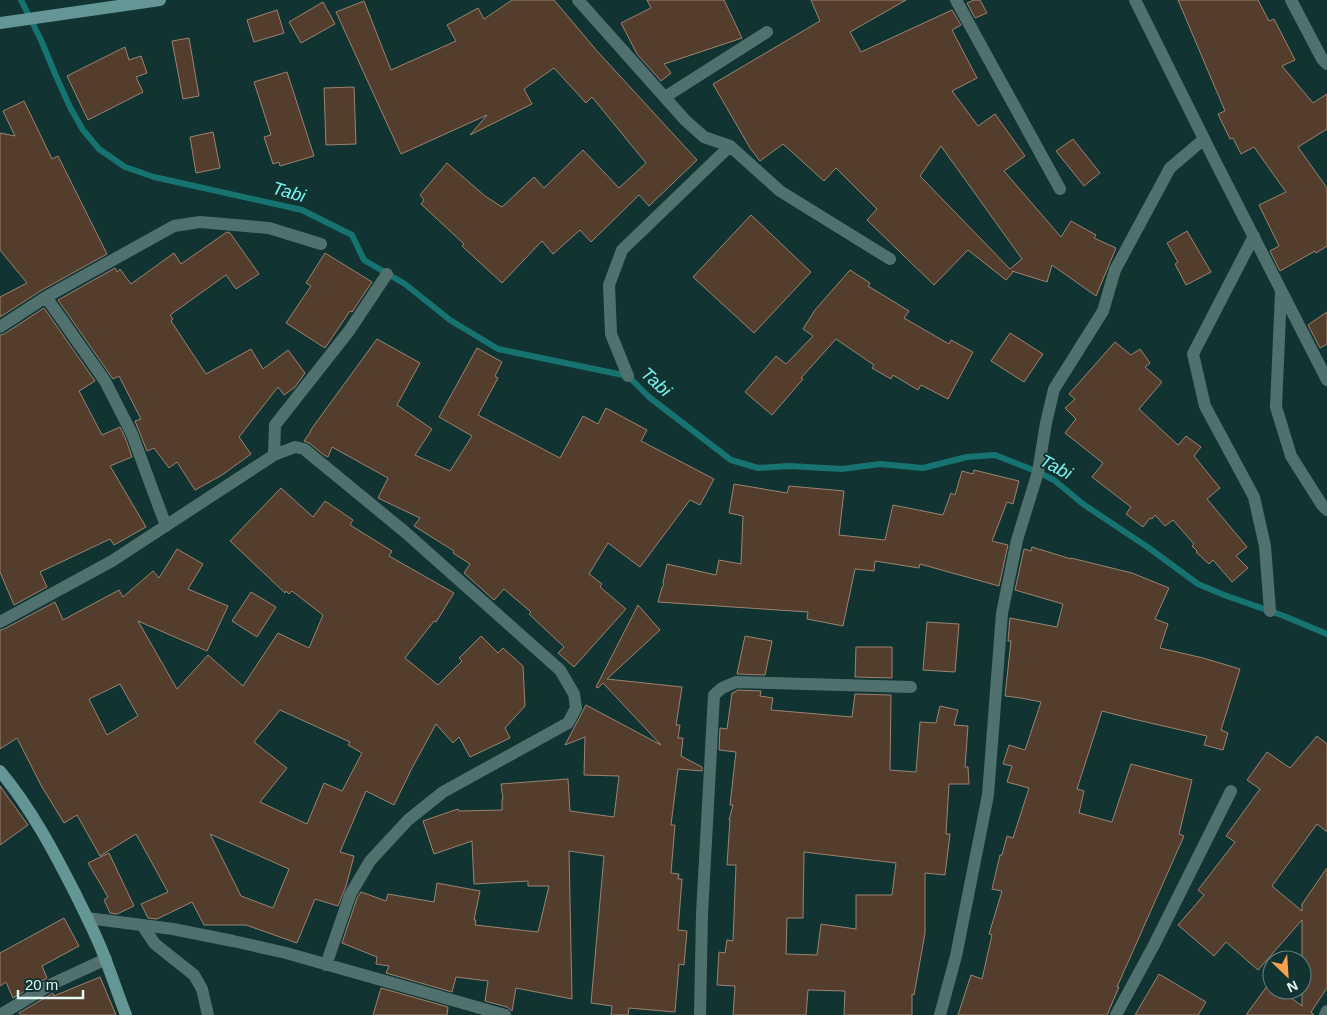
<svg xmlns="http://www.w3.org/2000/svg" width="1327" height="1015" font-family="Helvetica,sans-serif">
  <rect width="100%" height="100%" fill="#113433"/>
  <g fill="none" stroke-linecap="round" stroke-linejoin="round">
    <!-- stream -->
    <path stroke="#167370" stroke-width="6" d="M21,0L41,40L56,76L70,107L83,130L99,149L125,167L154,177L302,210L352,235L364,260L405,284L450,320L498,349L628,376L649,397L731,460L758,468L789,466L842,469L880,464L923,468L967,457L995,455L1038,472L1054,480L1083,504L1149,548L1198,584L1224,595L1284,616L1327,634"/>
  </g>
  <!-- building -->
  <path fill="#533e2d" stroke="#9b8370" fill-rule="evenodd" d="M512,0H554L597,51L697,160L649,206L639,195L591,242L580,230L553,254L542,241L502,283L462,246L464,244L421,204L424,200L420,195L447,163L485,196L502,207L534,177L544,188L583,150L619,188L646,163L592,97L586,103L554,68L524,89L532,104L470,135L487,115L401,154L336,12L364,1L391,70L456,41L447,25L478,8L484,19Z
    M647,0H724L742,38L664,64L671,73L661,81L637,54L621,23L651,8Z
    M811,0H906L850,32L861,52L952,10L961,25L952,30L977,78L952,91L978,126L995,114L1025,156L1004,171L1061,237L1071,221L1096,235L1094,238L1116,248L1096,296L1052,265L1047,282L1012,271L1013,272L1006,280L968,250L934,285L867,220L877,209L836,168L824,181L783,144L760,161L750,148L713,84L820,21ZM941,146L1022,259L1010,269L920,176Z
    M974,0H980L987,13L975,18L967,3Z
    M1178,0H1258L1269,21L1274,19L1295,60L1282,66L1313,103L1327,94V129L1298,147L1327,188V246L1316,253L1315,251L1280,271L1270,251L1279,246L1259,205L1286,192L1254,147L1241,154L1233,138L1230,139L1218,114L1225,111Z
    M323,2L335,24L301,43L289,22Z
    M277,10L284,33L254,42L247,20Z
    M189,38L199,96L183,99L172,41Z
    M125,47L129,60L141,56L147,73L136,77L143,92L88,120L67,76Z
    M287,72L314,156L280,166L279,162L273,164L264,137L271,135L254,82Z
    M354,87L356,144L326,145L324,88Z
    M24,101L52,159L58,156L107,254L42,290L0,317V297L27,283L0,250V133L15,136L3,111Z
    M213,132L220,168L196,173L190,137Z
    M1073,139L1100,173L1084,186L1056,151Z
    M751,215L811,272L754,333L693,277Z
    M1187,231L1211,272L1186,285L1175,264L1178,262L1167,243Z
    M227,232L230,233L259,274L236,289L226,275L170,315L173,319L171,321L206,374L251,349L263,369L288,350L305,373L295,387L284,395L278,387L239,437L251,454L222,475L195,490L177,462L169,468L154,448L147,451L135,421L141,419L119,376L113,379L58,300L115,268L117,272L120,269L131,284L174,253L181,264Z
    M325,253L372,282L352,312L350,311L325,348L286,323L311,286L306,283Z
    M850,270L870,283L868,286L909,311L904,318L949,344L951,340L973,352L948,399L921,385L918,390L893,375L891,379L872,368L874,365L836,339L801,378L803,379L772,415L745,392L776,356L786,364L813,336L803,329L815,310Z
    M44,308L95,381L79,391L102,435L120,427L125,437L132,457L110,466L146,527L114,545L110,539L40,572L47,587L14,605L0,572V335L4,334Z
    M1327,312V344L1320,348L1308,325Z
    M1010,333L1043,354L1024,382L991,361Z
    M377,339L420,363L397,405L432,429L415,455L450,471L472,436L439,417L477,348L502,362L495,376L498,378L478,415L560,458L583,416L598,424L606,408L647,430L641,441L714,479L700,505L690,500L640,567L608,543L589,574L602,584L600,587L626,609L574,667L558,653L564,647L529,614L531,612L504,589L494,600L464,573L470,564L453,553L454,551L414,526L420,518L378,498L388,478L332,447L328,457L324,455L309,443L304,441L311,431H310Z
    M1115,342L1131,355L1140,349L1150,363L1145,367L1162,382L1139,409L1178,445L1186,436L1201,447L1194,456L1220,488L1207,499L1247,547L1236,556L1248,568L1232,582L1213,560L1209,564L1196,552L1197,551L1192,546L1194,544L1173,520L1165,526L1155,515L1152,519L1150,518L1143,527L1126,514L1131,507L1092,477L1103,463L1065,433L1076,419L1065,408L1075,399L1069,394Z
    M974,470L1019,481L1013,504L1007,502L992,541L1008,545L999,586L920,564L919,568L875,561L874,571L855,569L843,626L807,619L808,612L658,602L662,587L664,585L663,583L667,564L716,575L719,560L741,564L743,516L729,513L734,484L787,493L789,486L844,491L839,535L885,540L893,505L943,515L951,493L955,495L962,471L973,474Z
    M281,488L313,517L325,501L353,520L350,525L392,551L389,556L454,593L436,622L434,621L405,658L438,685L462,661L459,658L481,636L498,653L503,648L523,666L525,706L505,728L510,738L470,757L459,737L453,743L436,724L412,768L394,805L366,791L340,852L354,856L346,886L338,906L315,899L297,943L246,925H204L192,902L157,919L148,918L141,904L168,892L136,834L100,856L77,815L64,823L42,787L17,738L0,749V630L4,629L55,602L63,620L119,590L123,597L153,571L159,578L177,549L203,564L188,589L228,606L207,651L138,621L177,689L208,655L243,686L278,633L309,648L323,615L292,591L289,594L286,591L285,593L230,541ZM120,684L138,716L107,735L89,699ZM280,710L350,742L348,745L362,753L342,791L324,783L307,824L260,802L287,768L254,742ZM210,834L289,869L273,908L241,896Z
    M1032,547L1071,559V558L1132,573L1169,588L1155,619L1168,624L1160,648L1203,658L1240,669L1221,730L1228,733L1223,750L1204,745L1207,736L1133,719L1102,711L1077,789L1084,791L1079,813L1112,822L1131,764L1192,780L1179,834L1184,836L1117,987H1119L1107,1015H958L971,975L982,979L992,935L989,934L1002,891L992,889L1000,855H1002L1007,836L1013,838L1029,788L1007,782L1012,766L1003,764L1009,745L1025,750L1041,702L1021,698L1005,696L1011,641H1008L1010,618L1057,627L1063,604L1015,590L1024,549L1031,551Z
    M251,592L276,607L257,637L232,621Z
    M638,605L660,630L607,679L682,687L676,725H680L678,738H683L681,756L702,767V771L678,769L671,825H675L671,873L679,874L678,879H682L678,930L687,931L684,965L679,964L675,1012L629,1008L628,1015H611L612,1006L591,1003L604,856L569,851L572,999L516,988L512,1011L507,1007L485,1001L488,981L456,977L452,992L386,973L389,966L376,964L377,957L342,943L357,898L361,892L386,901L388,894L434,902L437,883L480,891L474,920H476L475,925L538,932L549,886H528V881L474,884L472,841L434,854L423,821L458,809L459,811L502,810V799H503L501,784L568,779L570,811L614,817L619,776L584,775L585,737L565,745L586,705L661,745L603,683L598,688L596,687Z
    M927,622L959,624L955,672L923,670Z
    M745,636L772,641L765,675L737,674Z
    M856,647H892V678L855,677Z
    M738,690L761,691L760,696L773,698L771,710L852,717L855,694L891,695L890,770L916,772L920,722L936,723L940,706L958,710L954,725L968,726L965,767H968L969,784H949L946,834H950L945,875L925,873V933L914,995L912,994V1015H844L845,991L808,990L806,1015H733L735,986L717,985L719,952L725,953L727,940L733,941L736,865H727L730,820H729L733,805H730L736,752L719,750L720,728L727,729L732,693H734V692ZM804,852L896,863L892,895H856V929L821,924L817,955L786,954L787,918H803Z
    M1317,736L1327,744V832L1317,824L1272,886L1302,911V904L1327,868V988L1311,1012L1314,1015H1246L1270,982L1272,983V990H1281L1302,1006V920L1258,970L1226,942L1214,956L1178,925L1204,895L1198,890L1235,842L1226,836L1260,789L1247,780L1267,752L1290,768Z
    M0,786L28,825L0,845Z
    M109,853L134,906L117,914L110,913L104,900L108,897L88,863Z
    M64,918L79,946L42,966L47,978L13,998L6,982L0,986V953Z
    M1159,974L1206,1002L1198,1015H1135Z
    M100,977L116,1015H20L19,1013L53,993L54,996Z
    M381,988L448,1007L447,1015H373Z"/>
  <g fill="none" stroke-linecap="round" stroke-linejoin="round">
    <!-- lane -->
    <path stroke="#51716f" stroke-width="12" d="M142,925L155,944L194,975L202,989L208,1015"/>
    <!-- street -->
    <path stroke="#51716f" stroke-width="12" d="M578,0L685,120L704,137L730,146L780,191L890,259
      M956,0L1060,189
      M1135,0L1216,163L1327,380
      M1291,0L1322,59L1327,64
      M665,97L767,32
      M1254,236L1193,354L1205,406L1254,497L1265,546L1270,611
      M1281,292L1276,407L1291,456L1322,505L1327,510
      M46,297L105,381L132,434L166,526
      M0,327L46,297L174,226L200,222L269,228L321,244
      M628,376L611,334L609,285L622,250L730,146
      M274,455L275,425L349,331L387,274
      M0,622L112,561L274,455L295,447L304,449L405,532L560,670L574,694L576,708L568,723L443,792L408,820L370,861L350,895L326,965
      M87,918L173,929L233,941L286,953L505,1015
      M0,1015L52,984L106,959
      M700,1015L702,914L714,695L722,688L736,682L911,687
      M940,1015L956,956L988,795L1002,613L1017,540L1038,472L1046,423L1054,389L1103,311L1115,270L1170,168L1204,139
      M1116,1015L1154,945L1231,791
      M1325,1015L1327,1011"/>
    <!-- secondary -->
    <path stroke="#639694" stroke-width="12" d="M0,23L160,0
      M0,771C31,808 54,852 76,895C86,916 98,938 106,961C113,979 119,997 126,1015"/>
  </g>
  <g text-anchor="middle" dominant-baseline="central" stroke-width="4" stroke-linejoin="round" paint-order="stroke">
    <!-- water labels -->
    <g font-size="18" font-style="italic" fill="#79f4f0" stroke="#113433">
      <text transform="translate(289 192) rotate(16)">Tabi</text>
      <text transform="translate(656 382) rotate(42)">Tabi</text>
      <text transform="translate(1056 467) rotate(28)">Tabi</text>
    </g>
  </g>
  <!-- north arrow -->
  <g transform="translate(1287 975) rotate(155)"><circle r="24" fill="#113433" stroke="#658281"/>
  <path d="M0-4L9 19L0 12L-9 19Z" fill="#f9a04c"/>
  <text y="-8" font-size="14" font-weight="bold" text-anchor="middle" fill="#e4f8f6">N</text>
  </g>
  <!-- scale -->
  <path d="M18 990v8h65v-8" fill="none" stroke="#e4f8f6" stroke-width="2.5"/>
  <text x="25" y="990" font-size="15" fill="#e4f8f6" stroke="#113433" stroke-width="4" paint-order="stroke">20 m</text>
</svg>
